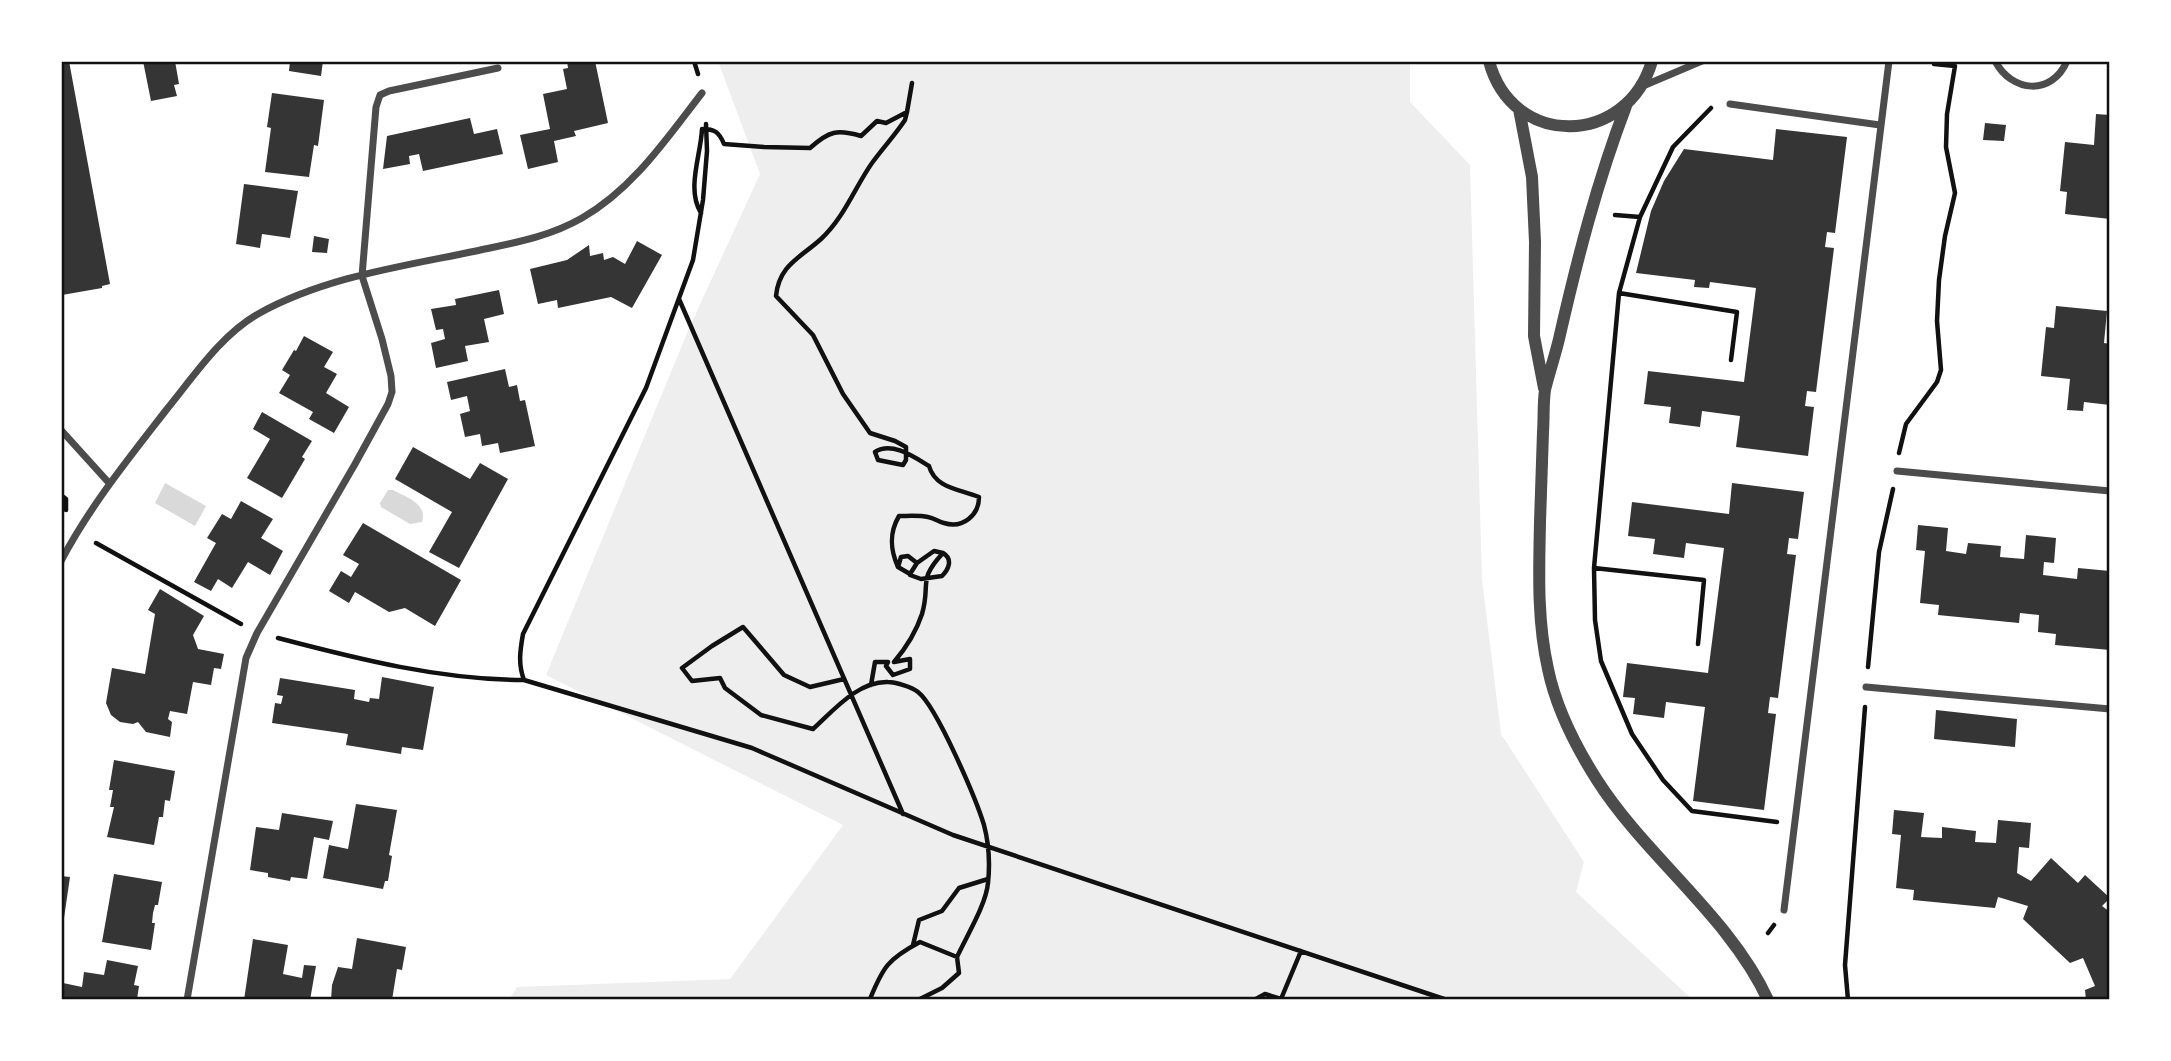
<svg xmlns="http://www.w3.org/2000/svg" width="2171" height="1061" font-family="'Roboto Condensed',sans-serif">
  <rect width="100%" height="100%" fill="#fff"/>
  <!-- green -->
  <path fill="#eee" d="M718,61H1410V102L1470,165L1482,579L1501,734L1584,862L1576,892L1693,1000H509L517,987L730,979L843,825L546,675L690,326L760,174Z"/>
  <!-- water -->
  <path fill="#d9d9d9" d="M165,483L206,506L195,526L155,503Z
    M388,490H393C406,497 428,504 422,522L410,524L381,507L380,503Z"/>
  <!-- building -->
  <path fill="#353535" d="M61,61H69L110,284L102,286V288L62,295Z
    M143,61H175L179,84L174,85L177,96L151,101Z
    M290,61H323L321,76L289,71Z
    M567,61H595L608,123L574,131L576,136L554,141L558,162L528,169L520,135L550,129L543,94L567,89L563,69L568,68Z
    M272,93L324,100L318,146L314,145L309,177L265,172L271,128L267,127Z
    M2096,114L2110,115V219L2065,214L2067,192L2060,191L2065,142L2094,145Z
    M470,118L474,134L497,129L503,154L423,171L419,154L409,156L410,164L383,169L387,136Z
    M1985,123L2006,125L2004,141L1983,140Z
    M1776,129L1847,137L1835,233L1827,232L1825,247L1834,248L1816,392L1807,391L1805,406L1814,407L1808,456L1736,447L1740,416L1702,411L1700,427L1669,423L1671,407L1644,404L1648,371L1744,382L1756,288L1710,282L1709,288L1694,287L1695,280L1636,273L1651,211L1664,181L1684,149L1773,160Z
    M244,184L298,191L290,238L262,234L260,248L236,244Z
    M314,236L329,239L327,253L312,252Z
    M637,241L662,255L632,308L611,297L558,308L557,300L538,304L530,269L567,260L589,245L590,256L603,253L604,260L613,257L625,264Z
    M499,290L504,314L484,319L489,342L465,346L468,361L436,368L431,343L445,339L443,329L436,330L431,309L456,305L455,299Z
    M2056,306L2107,311L2104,343L2110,344V405L2084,402L2083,411L2067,410L2070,379L2041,376L2046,327L2054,328Z
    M304,336L333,352L324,367L337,374L326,393L349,407L334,433L309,419L313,412L279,393L290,375L282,370L294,350L296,351Z
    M505,369L509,387L517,385L520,401L525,400L535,446L500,453L498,443L482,446L480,434L465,437L460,414L470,411L467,396L451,400L447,382Z
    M262,412L312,441L302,457L305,459L282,498L247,478L270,439L253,429Z
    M413,447L470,479L480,463L508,479L459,568L429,552L452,512L395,479Z
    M1732,483L1804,492L1798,539L1789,538L1787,554L1796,555L1778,698L1770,697L1768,713L1776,714L1764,810L1693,801L1705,707L1666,702L1664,718L1633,714L1635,698L1623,697L1627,663L1708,673L1724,548L1686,543L1684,558L1653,554L1655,539L1628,536L1632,502L1729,514Z
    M241,501L273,519L261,538L283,551L270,575L248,562L232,588L218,579L211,591L194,582L216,543L207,538L222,514L231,519Z
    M363,523L461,580L435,626L405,608L389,612L355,592L349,603L329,591L341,571L351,577L359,564L343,555Z
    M1918,525L1948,528L1946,551L1966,554L1968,543L2001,546L2000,557L2024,559L2026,535L2056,538L2054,563L2044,562L2043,575L2077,579L2078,568L2110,571V650L2055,645L2056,634L2038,632L2039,615L2020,613L2019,623L1938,615L1939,605L1920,603L1925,551L1916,550Z
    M160,589L204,616L193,635L198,649L224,654L221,669L214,668L211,685L193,682L187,714L170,711L168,719L172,722L170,737L146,732L138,722L133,724L120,722L111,715L106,703L112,668L145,674L155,614L148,610Z
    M382,677L434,687L423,750L402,747L401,754L346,745L348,734L272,723L275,703L281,704L283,696L277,695L280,678L355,690L354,699L369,702L370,698L379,699Z
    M1936,710L2017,719L2015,747L1934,739Z
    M114,760L175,771L170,801L165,800L163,817H159L154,845L107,837L114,807H110L113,790H109Z
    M356,804L397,810L389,855L392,856L388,881H385L383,889L323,878L329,845L348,849Z
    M1894,810L1924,813L1921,837L1942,838V827L1976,831L1975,842L1996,843L1998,820L2031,823L2029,848L2019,847L2017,873L2031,881L2051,858L2078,883L2085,875L2110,898L2102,906L2110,912V1000H2086L2085,990L2095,986L2083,958L2070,963L2023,919L2028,906L1998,897L1995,908L1913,900L1914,890L1896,888L1901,835L1892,834Z
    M282,813L333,821L329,840L314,837L307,879L291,877L290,881L268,877V873L250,870L256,827L279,830Z
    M114,874L162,882L158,905H155L153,913L152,923H155L151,950L102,942Z
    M61,876L70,877L64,918H61Z
    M357,938L406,947L402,970L397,969L392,1000H331L332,985L338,967L352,969Z
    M253,939L288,945L283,974L302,978L304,965L316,966L310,1000H244Z
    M107,960L138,966L134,985L139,986L137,999L61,1000L63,983L82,987L84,972L104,975Z"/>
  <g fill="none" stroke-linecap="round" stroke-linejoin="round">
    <!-- path -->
    <path stroke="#111" stroke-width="4.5" d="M694,61L698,74
      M907,112L912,83
      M706,124L707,151L703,200L693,260L646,388L523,634C520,651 518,664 524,680L752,748L953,835L1447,1000
      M701,213C686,189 701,155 702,129C715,129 719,132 724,144L764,147L810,148C829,131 837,129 861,136L877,121L886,123L907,112L905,120C895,135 883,148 872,163C855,187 844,218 821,239C800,258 779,265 776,296L813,335L843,394L870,433L895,441L906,447V460L903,465L878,460L875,452C892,441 914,457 929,466C935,488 959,489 979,497C979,515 963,529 944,523C939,522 934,518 928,517C919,515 908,516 899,516C889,533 890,549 898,567
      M1615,215L1640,217L1619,293
      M1640,217L1673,147L1711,108
      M679,299L903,814
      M1731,360L1737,312L1619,293L1594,568L1595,620L1601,661L1632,734L1663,780L1692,811L1777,822
      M1899,453L1906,424L1937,382L1941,370L1937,321L1939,280L1945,236L1955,193L1946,147L1947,114L1955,66L1934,64L1935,61
      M61,495L66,499V510
      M96,543L241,624
      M1594,568L1704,580L1698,644
      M910,575L921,579L942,576C949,569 953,559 943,553
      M278,638C358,659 441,680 524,680
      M1868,667L1879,552L1893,489
      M844,679L810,687L784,675L743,627L712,646L682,668L692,681L720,678L725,688L761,715L813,729C834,710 858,681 888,682C895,682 912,687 918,692C937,707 976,799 984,825C989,844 990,864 988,883C986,905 966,937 957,957L920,942C888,959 883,967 870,999
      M871,685L875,662H888L886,666L893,675L910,669V659L894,662C906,648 916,632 922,614C931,583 917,581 943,553L934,551L917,563L908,556L901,557L898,567L910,574L917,563
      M1768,933L1774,925
      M913,945L919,920L942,911L959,888L988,879
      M918,1000L942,988L959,973L957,957
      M1254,1000L1265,994L1281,999L1301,951
      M1848,1000L1845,965L1865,707"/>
    <!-- minor -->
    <path stroke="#4c4c4c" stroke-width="7" d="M1995,61C2012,93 2052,96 2067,61
      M1643,86L1702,61
      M1730,104L1880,125
      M61,430L109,483
      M1897,471L2110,491
      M61,561C90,506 129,458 167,409C194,376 221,335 258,314C324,277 404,266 476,251C513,243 549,237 582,218C633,189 667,138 702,93
      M1866,687L2110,709
      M1784,910L1889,61
      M187,1000L246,658L257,633L355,464L388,404L392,392L391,376L382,339L362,276L376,107L380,95L389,91L498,68"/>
    <!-- tertiary -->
    <path stroke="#4c4c4c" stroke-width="12" d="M1489,61C1512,149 1627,147 1652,61
      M1626,106C1597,182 1577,260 1559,339C1555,356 1549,373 1545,390C1543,404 1544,419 1543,432C1542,462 1541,492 1540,522C1539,571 1537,620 1548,669C1556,708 1576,747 1597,780C1646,857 1730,917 1768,1000
      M1519,109L1532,177L1535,242L1534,336L1544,388"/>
  </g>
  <!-- border -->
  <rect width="2171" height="1061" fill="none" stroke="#ffffff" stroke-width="126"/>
  <rect x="63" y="63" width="2045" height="935" fill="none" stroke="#111" stroke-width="2.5"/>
</svg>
